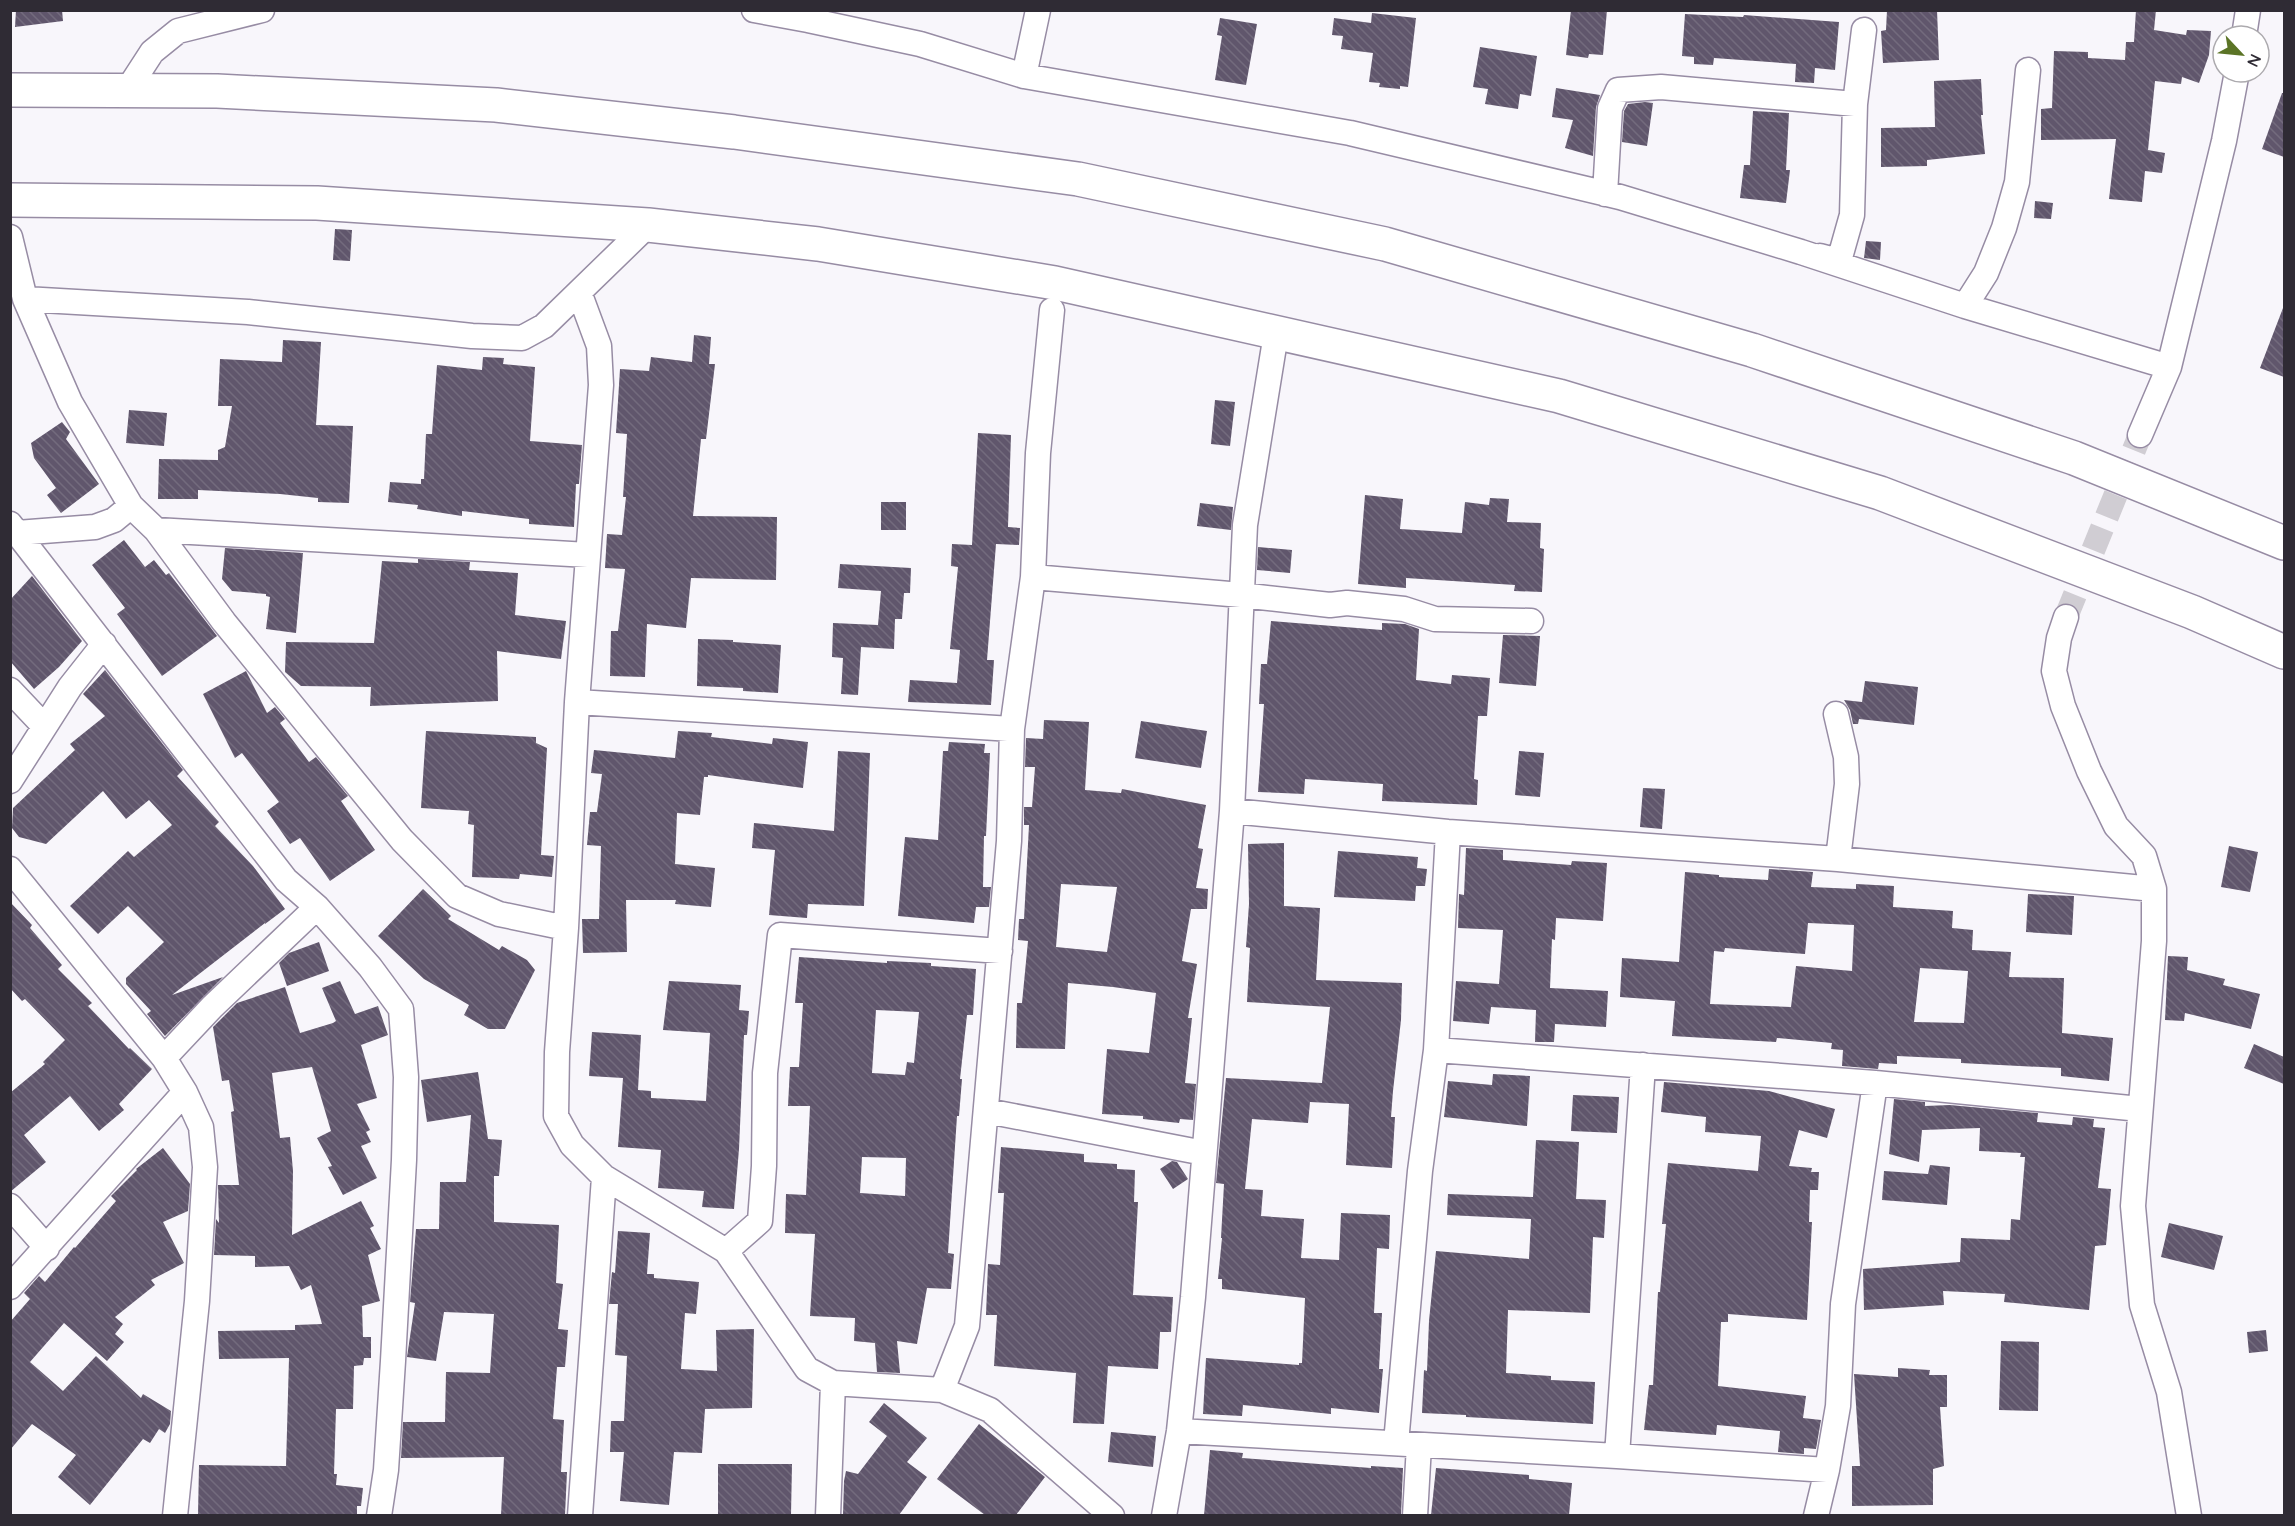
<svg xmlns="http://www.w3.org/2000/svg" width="2295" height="1526" font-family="Quicksand,sans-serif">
  <defs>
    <pattern id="building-back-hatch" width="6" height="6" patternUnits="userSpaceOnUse" patternTransform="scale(1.5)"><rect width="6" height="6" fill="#60566c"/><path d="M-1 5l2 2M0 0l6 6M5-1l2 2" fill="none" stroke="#736b7d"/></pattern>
  </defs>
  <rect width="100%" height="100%" fill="#f8f6fb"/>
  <!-- building -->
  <path fill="url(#building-back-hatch)" fill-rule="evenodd" d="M16,10H62L63,21L15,27Z
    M1571,10H1607L1603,55L1589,54L1588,58L1566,55Z
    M1887,10H1937L1939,60L1883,63L1881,31L1886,30Z
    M2136,10H2156L2154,30L2186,35L2187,30L2211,31L2209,55L2199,83L2182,77L2181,84L2155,81L2148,150L2165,153L2162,173L2145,171L2142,202L2109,199L2116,139L2041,140V109L2052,108L2054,51L2088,52V58L2125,60L2126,42H2134Z
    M1372,13L1416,18L1408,87L1400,86V89L1379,87L1380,83L1369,82L1373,53L1341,49L1343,36L1332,35L1334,18L1371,23Z
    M1685,14L1743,17L1744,15L1839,22L1835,70L1815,68L1814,83L1795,82L1796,64L1714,58L1713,65L1694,64V57L1682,56Z
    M1220,18L1257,24L1246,85L1215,80L1222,36L1217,35Z
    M1480,47L1537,56L1531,96L1520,94L1518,109L1485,104L1488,89L1473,87Z
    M1981,79L1983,115H1981L1985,154L1927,160V166L1881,167V128L1935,127L1934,81Z
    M1556,88L1600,95L1596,107L1593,156L1565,148L1573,120L1552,117Z
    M2282,93H2284V157L2262,149Z
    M1645,102L1653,103L1647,146L1622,142L1624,111L1628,104Z
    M1753,111L1789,113L1786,170H1790L1786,203L1740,198L1744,165H1750Z
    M2035,201L2053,203L2051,219L2034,218Z
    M335,229L352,230L350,261L333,260Z
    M1866,241L1881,242L1880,260L1864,258Z
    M2283,308L2284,309V377L2260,368Z
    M694,335L711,337L709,364H715L706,439H701L693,516L777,517L776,580L691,578L686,628L647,624L645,677L610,676L611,631H618L625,569L605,568L607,534L622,535L626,497H623L627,434L616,433L620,369L649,371L651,357L692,362Z
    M283,340L321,342L316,425L353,426L349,503L318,502V498L280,494L198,490V499H158L159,459L218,460V450L225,447L232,406H218L220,359L282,362Z
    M483,357L504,358L503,364L535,367L530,441L582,445L579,484H576L574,527L529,524V519L462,511V516L417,509L418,505L388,502L390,482L421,484V479H424L426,434H432L437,365L482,370Z
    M1215,400L1235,402L1230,446L1211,444Z
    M129,410L167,413L164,446L126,443Z
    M62,422L70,432L66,439L99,484L61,513L47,495L56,488L34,458L31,443Z
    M978,433L1011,435L1008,527L1020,528L1019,545L996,544L987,660H994L991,705L908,702L910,680L957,683L960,650L950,649L958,567L951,566L952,544L972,545Z
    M1365,495L1403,499L1400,529L1462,533L1465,502L1489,505L1490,498L1509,499L1507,522L1541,523L1540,548L1544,549L1542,592L1514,591L1515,585L1406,578V588L1358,584Z
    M881,502H906V530H881Z
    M1200,503L1233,507L1231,530L1197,526Z
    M124,540L145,567L154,560L166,575L169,573L217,636L162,676L117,614L125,608L92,565Z
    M1258,547L1292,550L1290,573L1257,570Z
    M225,548L303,553L296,633L266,629L270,597L266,596V594L232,591L222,579Z
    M418,559L470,562L469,570L518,573L515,615L566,621L561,659L497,651L498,701L370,706L371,687L301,686L285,672L286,642L374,643L382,561L418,563Z
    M840,564L911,568L910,593H904L902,619H895L894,649L861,647L858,695L841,694L843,658L832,657L833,623L878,625L881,591L838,588Z
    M32,576L82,641L59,667L34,689L10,661V600Z
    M1271,621L1382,630V623L1405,624L1419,629L1416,680L1451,684L1452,675L1490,678L1487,716H1478L1474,779L1478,780L1477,805L1382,801L1383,784L1305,779L1304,794L1258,792L1264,704H1259L1261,664H1267Z
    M1503,635L1540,636L1536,686L1499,683Z
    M698,639L733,640V642L781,645L778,693L743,691V688L697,686Z
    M105,670L183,770L177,776L219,822L215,826L253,866L285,909L265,924V923L172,995L223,977L165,1036L147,1014L151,1011L126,984V978L164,942L128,906L98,934L70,906L128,851L134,857L172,825L149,800L126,819L103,791L46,844L19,837L12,828L13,808L75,750L70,744L105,716L83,694Z
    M246,671L267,713L275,707L285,719L280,723L309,762L316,757L348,796L341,801L375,850L330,881L300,838L290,844L267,811L279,802L242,753L235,758L203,694Z
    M1865,681L1918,687L1914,725L1859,719L1858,724H1853L1850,710L1844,700L1862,702Z
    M1044,720L1089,722L1085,790L1121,793L1122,789L1206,805L1198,848L1203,849L1196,888L1208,889L1207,909H1191L1182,961L1197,964L1188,1018H1192L1185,1083L1196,1084L1193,1120L1180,1119L1179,1123L1143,1119V1116L1102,1114L1107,1049L1149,1053L1156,993L1113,987L1068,983L1065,1049L1016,1048L1017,1003H1022L1028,941L1018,940L1019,919H1024L1026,882L1029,825H1024V807H1032L1035,767H1025L1026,738L1043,739ZM1061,884L1117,887L1107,952L1056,947Z
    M1141,721L1207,731L1201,768L1135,758Z
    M426,731L536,737V743L547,748L541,855L554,856L552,877L520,874L519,879L472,877L474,825L468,824L469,811L421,808Z
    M678,731L712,733L711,737L772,744L773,738L808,742L803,788L708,775V777H704L700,815L677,813L675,864L715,868L711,907L675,904L676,900H626L627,952L583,953L582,919H599L601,846L587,845L590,812H597L602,774L591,773L594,750L675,758Z
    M949,742L985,744L984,753H990L986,836H984L983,887H991L989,907H976L974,923L898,916L905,837L938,840L943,751H948Z
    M838,751L870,753L864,906L808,904L807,918L769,915L775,850L752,848L754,823L834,831Z
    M1519,751L1544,753L1540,797L1515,795Z
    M1643,788L1665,789L1662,829L1640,827Z
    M1284,843V906L1320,908L1316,980L1402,983L1401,1020L1393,1091L1391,1117H1395L1392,1168L1346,1165L1349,1104L1310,1102L1308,1123L1252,1119L1245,1189L1263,1190L1261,1216L1304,1219L1301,1258L1339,1260L1341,1213L1390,1215L1389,1249L1377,1248L1374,1313H1382L1379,1369H1383L1379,1413L1331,1408V1414L1243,1405L1242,1416L1203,1414L1206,1358L1299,1365V1363H1302L1305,1298L1222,1289V1279H1218L1222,1238H1221L1224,1184L1216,1183L1226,1078L1322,1083L1330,1007L1247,1002L1250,948L1246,947L1249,904L1248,844Z
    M2229,846L2258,852L2250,892L2221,887Z
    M1466,848L1503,850V860L1571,865L1572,861L1607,863L1603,921L1556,918L1555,940L1552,939L1550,988L1608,991L1606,1027L1555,1024L1554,1042H1535L1536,1010L1491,1007L1489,1024L1453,1021L1456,981L1499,984L1503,930L1458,928L1459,894L1464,895Z
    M1338,851L1418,857L1417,868L1427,869L1425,886H1416L1415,901L1334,897Z
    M1769,869L1813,872L1811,887L1856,889V884L1894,886L1893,907L1953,911L1952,928L1973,930L1972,950L2011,952L2009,977L2064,978L2062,1033L2113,1038L2109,1081L2061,1076V1068L1961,1063V1059L1897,1056V1064L1879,1063L1878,1069L1842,1066L1843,1050L1831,1049L1832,1043L1777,1038L1776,1042L1672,1036L1675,1001L1620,997L1622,958L1679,962L1685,872L1719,875V877L1768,880ZM1808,923L1854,925L1852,971L1796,966L1791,1007L1710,1004L1714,951L1724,952L1725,948L1805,954ZM1920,968L1968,971L1964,1023L1914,1022Z
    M423,889L451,916L448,919L499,950L502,946L527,960L535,970L505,1029H488L464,1015L469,1005L424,979L378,936Z
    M2028,894L2074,896L2072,935L2026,932Z
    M10,902L32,925L30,928L62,965L58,969L92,1003L88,1006L129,1049L130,1048L152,1069L119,1104L124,1110L99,1131L70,1096L24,1135L46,1162L10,1192V1093L45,1064L43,1062L65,1040L25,999L22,1001L10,988Z
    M319,942L329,971L287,986L279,963L289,953Z
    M2168,956L2188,957L2187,970L2225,979L2223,985L2260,994L2251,1029L2185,1013L2184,1021L2165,1020Z
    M799,957L887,963V961L931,963V966L976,969L973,1015H967L960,1079H962L959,1116H957L948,1253L954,1254L951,1289L927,1288L917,1344L897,1341L900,1373L877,1372L875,1343L854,1341L855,1318L810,1316L815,1234L785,1233L786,1194L806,1195L810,1106H788L790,1067H799L803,1003H795ZM876,1010L919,1012L914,1063L907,1062L905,1075L872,1073ZM862,1157L906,1158L905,1196L860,1193Z
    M340,981L355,1014L378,1006L388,1035L361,1045L377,1098L357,1104L370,1130L366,1132L371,1142L361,1146L377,1178L343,1195L328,1167L332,1166L317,1138L331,1131L312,1067L272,1073L280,1138L290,1137L293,1171L292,1235L361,1201L374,1226L370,1228L381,1249L368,1255L380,1301L362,1306L363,1337H371V1358H364L363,1365L354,1366L353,1409H336L334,1474H337L336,1485L363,1488L361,1506H357V1515H198L199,1465L286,1466L289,1358L219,1359L218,1331L295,1330V1325L322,1324L311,1285L301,1290L289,1266L255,1267V1256L214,1255L216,1219L219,1223L218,1185H239L231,1112L234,1111L229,1080L222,1081L213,1027L237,1003L285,987L300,1033L333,1023L336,1021L322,988Z
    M669,981L741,985L739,1010L749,1011L747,1035H744L739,1149L734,1209L702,1207L704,1191L658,1188L661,1150L618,1147L623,1078L589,1076L592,1032L641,1035L638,1090L651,1091V1098L706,1101L710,1033L663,1030Z
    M2254,1044L2284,1057V1084L2244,1068Z
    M478,1072L488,1139L502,1140L499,1176H494V1222L559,1225L556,1283L563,1284L558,1329L568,1330L565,1367H557L553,1419L564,1420L561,1472H567L565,1515H501L504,1457L401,1458L403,1422H445L446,1372L490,1373L494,1314L444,1312L436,1361L407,1357L415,1303L410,1302L416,1229H439L440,1182H466L471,1115L427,1122L421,1080Z
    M1493,1074L1530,1076L1527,1126L1444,1117L1448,1081L1492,1085Z
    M1664,1082L1769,1091L1835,1109L1827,1138L1799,1130L1789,1166L1812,1168L1811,1172H1819L1818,1190H1810L1809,1222H1812L1807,1320L1728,1314V1322H1721L1718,1386L1806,1396L1803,1418L1821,1420L1816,1449L1804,1448V1454L1778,1452L1780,1431L1717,1425L1716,1435L1644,1430L1649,1385H1653L1658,1292H1660L1666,1224H1662L1668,1163L1758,1171L1761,1136L1705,1132L1706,1117L1661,1112Z
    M1573,1095L1619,1097L1617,1133L1571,1131Z
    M1894,1099L1925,1102V1106L1950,1105L2038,1113L2037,1122L2072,1125L2073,1117L2094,1119L2093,1127L2105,1128L2098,1188L2111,1189L2106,1245L2095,1246L2089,1310L2004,1302L2005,1294L1943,1291L1944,1305L1864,1310L1863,1269L1960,1262L1961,1238L2010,1240L2011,1219L2020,1220L2025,1157H2020L2021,1153L1979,1151L1980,1128L1922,1130L1919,1162L1889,1154Z
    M1536,1140L1579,1142L1576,1199L1606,1200L1604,1238L1593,1237L1590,1313L1508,1310L1506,1373L1551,1376V1380L1595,1382L1593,1424L1466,1417V1415L1422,1413L1424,1370L1427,1371L1429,1321L1436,1251L1529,1259L1531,1219L1447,1215L1448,1194L1533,1197Z
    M1001,1147L1084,1154V1162L1117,1164V1169L1135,1170L1134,1202H1138L1133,1295L1173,1297L1171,1332H1160L1158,1369L1108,1366L1104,1424L1073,1423L1076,1373L994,1366L997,1315H986L988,1264L1000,1265L1004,1193H998Z
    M163,1148L190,1184L188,1211L163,1222L184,1263L151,1280L155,1285L115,1317L123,1324L115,1334L124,1342L107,1361L64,1323L30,1362L63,1391L96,1356L141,1398L143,1394L171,1411L170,1424L165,1433L159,1429L150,1443L143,1439L90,1505L58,1477L76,1455L32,1424L10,1450V1322L30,1299L24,1293L39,1276L45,1282L74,1247L75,1248L116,1201L111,1196L137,1170L136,1169Z
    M1172,1161L1177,1162L1188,1179L1173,1189L1160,1169Z
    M1930,1165L1950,1167L1947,1205L1882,1200L1884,1171L1928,1174Z
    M2169,1223L2223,1236L2214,1270L2161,1257Z
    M618,1231L650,1233L647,1274H654V1278L699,1282L696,1314L685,1313L681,1369L717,1371L716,1330L754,1329L752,1408L705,1409L702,1453L674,1452L669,1505L620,1501L624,1452H610L611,1421H624L627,1356L615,1355L618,1304H609L612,1272L615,1273Z
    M2266,1330L2268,1351L2249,1353L2247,1332Z
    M2001,1341L2039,1342L2038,1411L1999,1410Z
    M1898,1368L1930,1370L1929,1375H1947V1407H1940L1944,1466L1933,1469V1505L1852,1506V1466H1860L1854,1374L1898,1377Z
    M884,1403L927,1438L907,1462L927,1477L899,1515H843L844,1481L846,1471L858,1474L887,1436L869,1422Z
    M979,1424L1045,1477L1016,1515H985L937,1479Z
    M1111,1432L1156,1436L1153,1467L1108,1462Z
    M1210,1450L1243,1453L1242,1458L1371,1468V1466L1403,1468L1401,1515H1204Z
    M718,1464H792L791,1515H718Z
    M1436,1468L1529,1475V1479L1572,1483L1569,1515H1431Z"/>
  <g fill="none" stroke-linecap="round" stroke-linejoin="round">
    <!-- street-tunnel -->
    <path stroke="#d0cdd3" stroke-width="24" stroke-dasharray="24 12" stroke-linecap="butt" d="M2066,617L2140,435"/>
    <defs>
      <path id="street" d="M754,10L808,20L920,44L1024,76L1350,133L1620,197L1801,252L1965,306L2169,367
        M2244,36L2248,10
        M1024,76L1038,10
        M128,89L152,52L178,31L262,10
        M1605,194L1610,108L1618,90L1661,87L1855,104
        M10,237L25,299L70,402L131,506L156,530L224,622L402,840L457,896L499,914L566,928
        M1820,256L1839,261L1852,215L1855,104L1864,30
        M579,292L599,346L601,385L577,702L566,928L557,1052L556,1116L572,1145L604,1177L726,1251L807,1369L833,1383L942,1390L990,1410L1112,1516
        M25,299L248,312L472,336L522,338L544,326L648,225
        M1965,306L1986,273L2004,228L2017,182L2028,70
        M2140,435L2169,367L2224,141L2237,72
        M10,524L286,880L317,907L370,967L401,1009L406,1077L404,1160L393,1361L386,1470L379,1516
        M156,530L588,555
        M17,533L95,527L114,520L131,506
        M1033,577L1241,595L1330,605L1347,603L1404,609L1435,619L1531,621
        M2066,617L2059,638L2054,671L2063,706L2089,771L2116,826L2144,856L2154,889V941L2133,1206L2142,1305L2169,1392L2189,1516
        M10,690L44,726
        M577,702L1012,729
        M1836,714L1846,757L1847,784L1838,859
        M10,781L70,687L104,644
        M1232,811L1448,832L1838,859L2154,889
        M10,869L164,1058L185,1092L201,1127L205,1167L197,1301L175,1516
        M1436,1050L1875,1083L2140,1109
        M164,1058L212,1007L317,907
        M987,1111L1204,1153
        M10,1206L47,1248
        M726,1251L760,1221L764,1166L765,1073L780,935L1000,951
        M10,1287L185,1092
        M942,1390L967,1326L1009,841L1012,729L1033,577L1038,453L1052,310
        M1179,1431L1617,1456L1827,1470
        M1396,1443L1420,1171L1436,1050L1448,832
        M1617,1456L1643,1065
        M580,1516L604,1177
        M828,1516L833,1383
        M1164,1516L1179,1431L1193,1297L1232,811L1245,525L1276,334
        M1415,1516L1419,1445
        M1816,1516L1827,1470L1838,1406L1843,1304L1875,1083"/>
      <path id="highway" d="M10,90L217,91L496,105L734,132L1078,179L1385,244L1752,350L2074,458L2284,543
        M10,200L317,203L648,225L818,244L1055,283L1559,396L1880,493L2192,612L2284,652"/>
    </defs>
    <!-- street casing -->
    <use href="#street" stroke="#978ca4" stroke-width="27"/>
    <!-- highway casing -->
    <use href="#highway" stroke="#978ca4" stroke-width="36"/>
    <!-- street -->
    <use href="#street" stroke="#fff" stroke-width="24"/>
    <!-- highway -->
    <use href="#highway" stroke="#fff" stroke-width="33"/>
  </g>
  <!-- border -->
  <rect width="2295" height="1526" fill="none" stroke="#2f2b34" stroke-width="24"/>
  <!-- north arrow -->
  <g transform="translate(2241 54) rotate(116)"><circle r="28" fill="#ffffff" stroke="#acaaae" stroke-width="1.5"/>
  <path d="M0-4.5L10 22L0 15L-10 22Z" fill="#5b7426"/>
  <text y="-9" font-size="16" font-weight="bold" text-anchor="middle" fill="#2f2b34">N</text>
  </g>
</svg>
